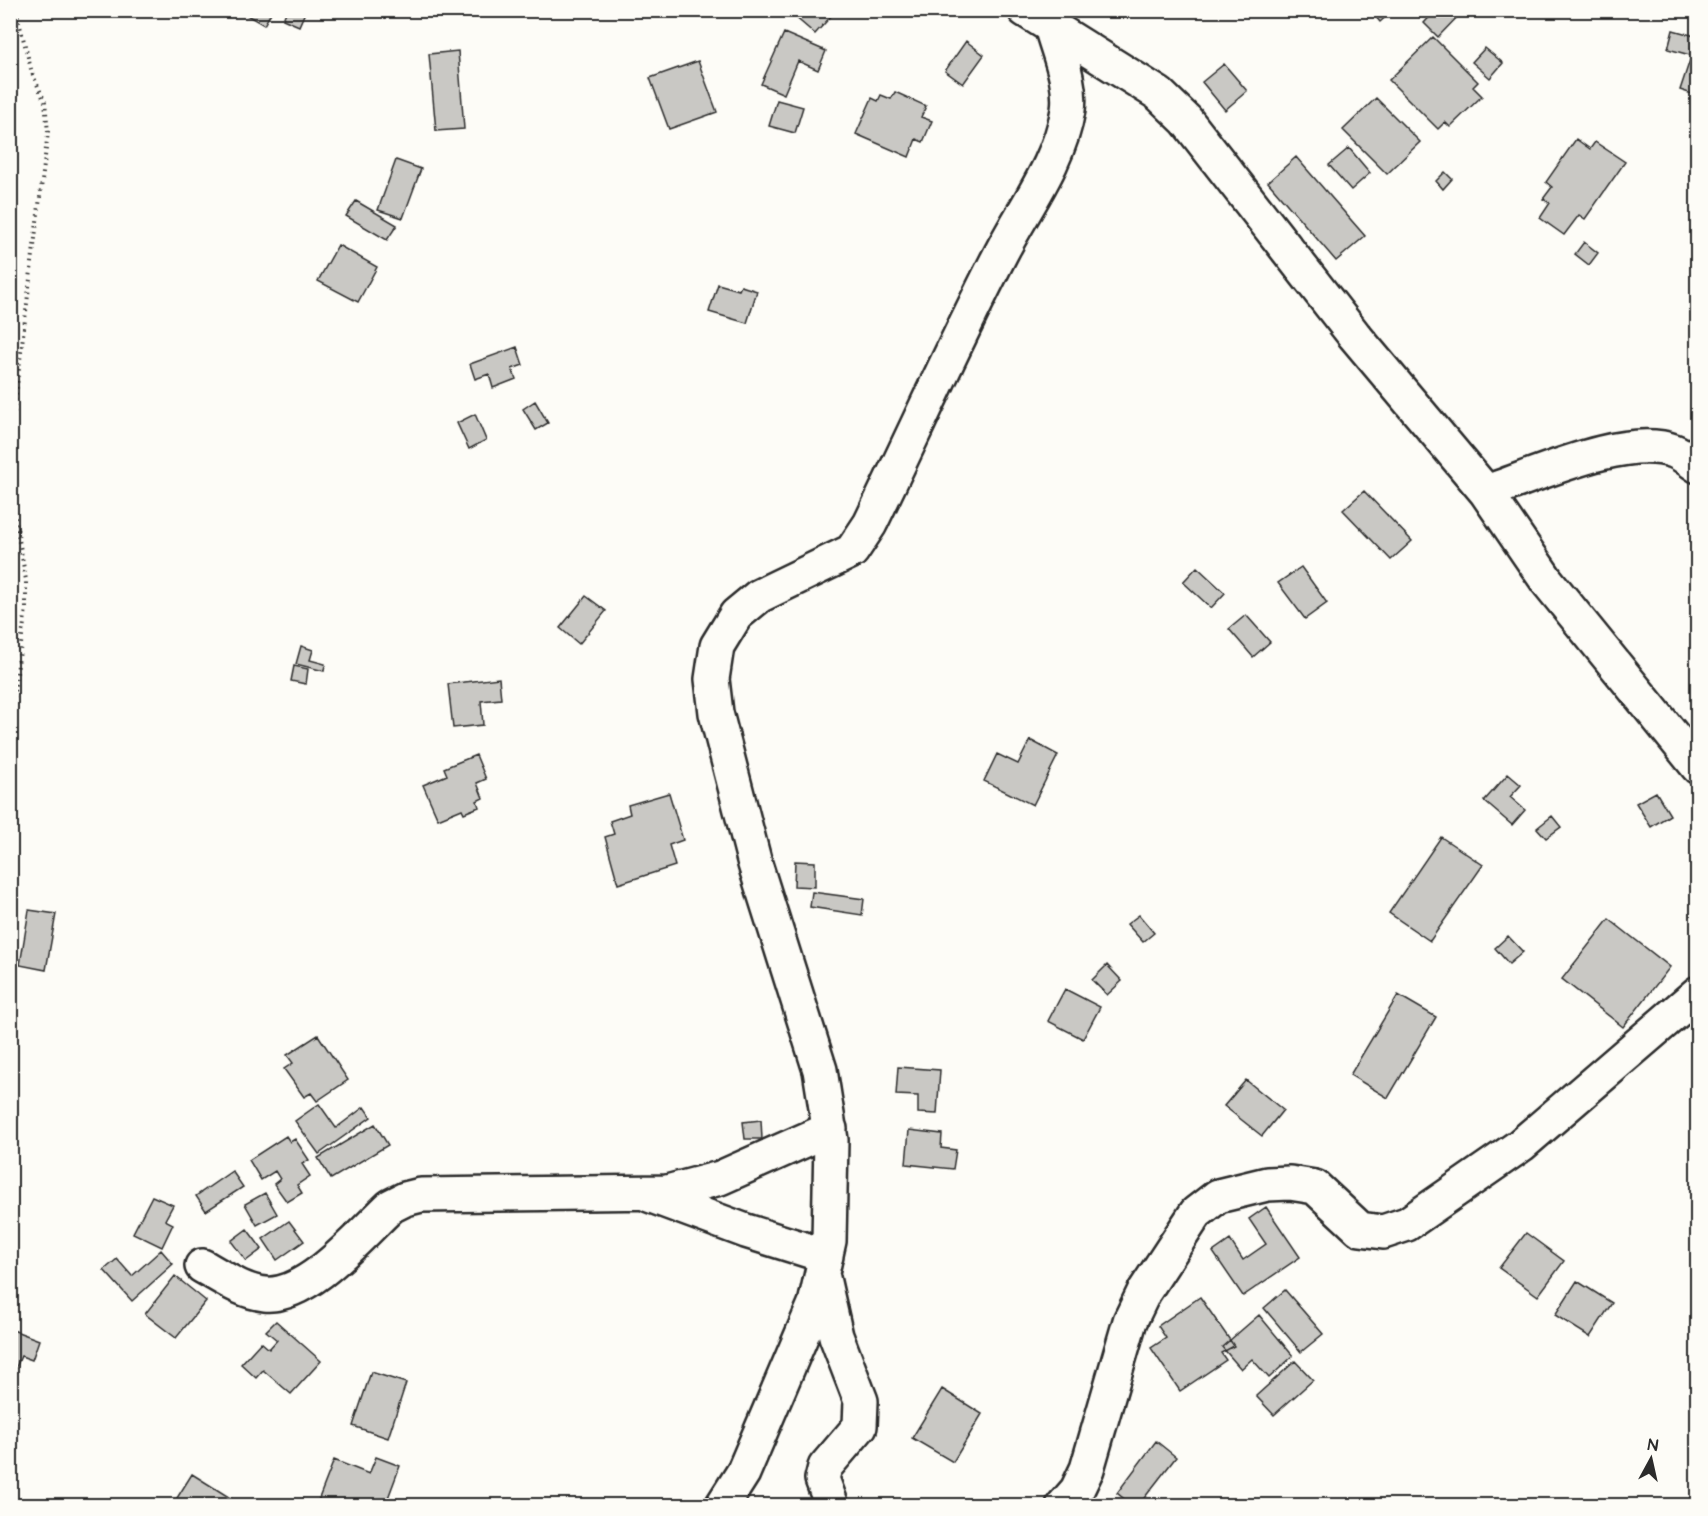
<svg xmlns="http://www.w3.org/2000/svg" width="1708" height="1516" font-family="'Architects Daughter',sans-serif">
  <rect width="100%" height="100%" fill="#fdfcf7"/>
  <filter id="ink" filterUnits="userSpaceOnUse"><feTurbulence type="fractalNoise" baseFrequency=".0167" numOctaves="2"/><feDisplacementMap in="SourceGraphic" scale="12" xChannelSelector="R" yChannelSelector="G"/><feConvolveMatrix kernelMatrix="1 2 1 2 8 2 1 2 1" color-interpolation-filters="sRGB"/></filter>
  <g filter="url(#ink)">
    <!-- building -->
    <path fill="#c9c8c4" stroke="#2b2b2b" stroke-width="1.5" d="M238,10H271L272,11L264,25Z
      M287,10H306L299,26L283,19Z
      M787,10H828L833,14L815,34Z
      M1370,10H1399L1393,16L1391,12L1380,22Z
      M1436,10H1464L1438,37L1424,23Z
      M1673,30L1695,36L1690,55L1668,49Z
      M784,33L826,51L818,70L798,61L784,94L761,84Z
      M1433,37L1478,82L1473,87L1482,96L1450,127L1445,122L1438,129L1389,80Z
      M966,41L984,55L963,84L945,71Z
      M1485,48L1503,63L1490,78L1472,62Z
      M458,51L464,129L436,131L429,54Z
      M1692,54L1698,56V96L1680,90Z
      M698,61L717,112L669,129L650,78Z
      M1224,64L1247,91L1225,110L1202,82Z
      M895,92L926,106L921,117L932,121L923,142L916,139L909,157L856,134L872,98L878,101L881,95L891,99Z
      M1376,98L1420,142L1387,174L1343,130Z
      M777,100L803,107L795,133L769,126Z
      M1576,139L1590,149L1595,142L1625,162L1585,219L1579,215L1564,235L1540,218L1550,203L1543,199L1552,187L1546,182Z
      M1349,148L1370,173L1351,190L1329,165Z
      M1296,157L1365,236L1336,261L1268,182Z
      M396,160L421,169L403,218L378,210Z
      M1445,172L1452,179L1443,189L1436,181Z
      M356,201L397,225L387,240L346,216Z
      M1584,242L1598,253L1589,265L1575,254Z
      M338,245L377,267L358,302L318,281Z
      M718,284L739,290L741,286L757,291L747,323L709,312Z
      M517,347L523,365L512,369L516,379L493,388L489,374L475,379L470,364Z
      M535,401L548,423L536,430L523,409Z
      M475,414L486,440L469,449L457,423Z
      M1364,491L1412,541L1391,560L1343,510Z
      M1197,567L1225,593L1211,608L1183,582Z
      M1301,567L1327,603L1305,619L1278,583Z
      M586,596L606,611L579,644L560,628Z
      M1246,615L1270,642L1253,657L1229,629Z
      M301,646L313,650L310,660L325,664L324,671L296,664Z
      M294,666L308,669L306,684L291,681Z
      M499,678L501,699L481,701L483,725L453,728L448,684Z
      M1030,740L1058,755L1033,805L984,781L997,754L1018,764Z
      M476,755L486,779L477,783L483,798L477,801L479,807L464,813L462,809L438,819L423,785L447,775L444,768Z
      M1508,774L1521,785L1510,797L1525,810L1512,825L1484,801Z
      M1656,792L1670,815L1651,827L1636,803Z
      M669,793L683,840L669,845L675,866L618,884L605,837L614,834L610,821L630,814L628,805Z
      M1552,816L1561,827L1546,838L1537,828Z
      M1441,837L1483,865L1430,941L1389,913Z
      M795,861L815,862V887L794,886Z
      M812,892L864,899L862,915L810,907Z
      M29,910L56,914L46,970L20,965Z
      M1139,915L1154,933L1143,942L1127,924Z
      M1609,919L1670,967L1623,1027L1562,979Z
      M1508,936L1523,952L1509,964L1495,948Z
      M1107,965L1122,981L1107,995L1092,980Z
      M1065,989L1100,1007L1083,1039L1048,1021Z
      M1398,995L1436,1017L1388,1098L1350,1075Z
      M318,1035L348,1080L317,1101L311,1093L304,1097L284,1069L293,1063L287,1055Z
      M898,1067L940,1070L937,1114L918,1113V1096L896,1095Z
      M1246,1080L1283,1110L1262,1136L1224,1106Z
      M319,1104L336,1128L364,1107L371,1117L319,1154L295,1121Z
      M761,1120L762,1139H745L743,1122Z
      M375,1124L388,1145L331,1179L318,1158Z
      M909,1130L942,1134L941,1148L956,1150L953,1169L906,1164Z
      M286,1136L290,1142L295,1139L309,1160L302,1164L310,1176L297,1185L302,1193L287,1202L274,1184L280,1179L275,1171L261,1180L249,1160Z
      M232,1171L243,1187L206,1211L196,1196Z
      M265,1193L277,1214L257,1225L245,1204Z
      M152,1196L173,1205L165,1220L173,1224L162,1247L133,1233Z
      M1266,1207L1300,1257L1243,1296L1213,1252L1230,1240L1243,1260L1266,1244L1249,1219Z
      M289,1221L304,1241L277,1260L263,1239Z
      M247,1229L262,1249L246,1261L231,1241Z
      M1526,1233L1564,1261L1538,1296L1499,1268Z
      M161,1250L173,1264L132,1301L104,1270L117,1259L132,1276Z
      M175,1276L206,1301L176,1338L145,1314Z
      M1577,1281L1612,1303L1590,1337L1555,1315Z
      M1285,1290L1323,1334L1301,1352L1264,1308Z
      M1200,1297L1234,1346L1221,1353L1226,1360L1180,1391L1151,1348L1166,1338L1158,1326Z
      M1259,1315L1293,1356L1269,1378L1252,1359L1241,1369L1222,1347Z
      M276,1321L321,1361L291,1394L263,1370L256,1378L241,1364L261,1342L269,1349L277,1340L266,1331Z
      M10,1329L39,1340L32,1360L21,1356L14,1372L10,1370Z
      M1295,1361L1313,1380L1274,1415L1256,1396Z
      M371,1372L406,1383L388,1438L353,1426Z
      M942,1389L982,1414L953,1462L912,1438Z
      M1156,1441L1176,1457L1138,1506H1133L1117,1493Z
      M376,1457L400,1466L385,1506H316L334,1460L369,1474Z
      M192,1474L232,1499L228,1506H172Z"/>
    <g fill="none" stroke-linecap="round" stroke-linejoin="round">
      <defs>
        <path id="street" d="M1025,10L1159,94L1186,120L1354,335L1486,492L1547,581L1698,767
          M1486,492C1535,476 1625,433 1674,451C1682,454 1690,461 1698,466
          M649,1195L746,1231L826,1256
          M202,1266C222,1277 243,1292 265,1294C308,1298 362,1233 391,1206L405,1199L421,1195L667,1192L720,1178L830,1129
          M823,1278L836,1336L861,1401L860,1426L825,1467L822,1479L832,1506
          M722,1506L743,1473L815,1304L829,1241L831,1140L820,1070L755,864L716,713L712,679L717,646L736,615L759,596L852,551L870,524C914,434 955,342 1001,253C1025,206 1059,164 1068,110C1072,82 1058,52 1051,26
          M1063,1506L1077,1490L1087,1469L1130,1321L1144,1292L1196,1213L1218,1196L1267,1184L1290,1183L1315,1187L1360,1229L1383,1232L1407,1224L1521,1145L1698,993"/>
      </defs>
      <!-- street casing -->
      <use href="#street" stroke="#2b2b2b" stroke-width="38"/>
      <!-- path -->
      <path stroke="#2b2b2b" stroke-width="4" stroke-dasharray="1.5 4.5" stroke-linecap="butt" d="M10,442L48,132L45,102L32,73L16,10
        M10,488L26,580V609L10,721"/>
      <!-- street -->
      <use href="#street" stroke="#fdfcf7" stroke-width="33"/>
    </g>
  </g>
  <!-- margin -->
  <rect width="1708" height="1516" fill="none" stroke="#fdfcf7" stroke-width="36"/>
  <rect x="18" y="18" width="1672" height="1480" fill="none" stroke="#2b2b2b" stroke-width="2" filter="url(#ink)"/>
  <!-- north arrow -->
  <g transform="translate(1651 1459) rotate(8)" stroke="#fdfcf7" stroke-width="4.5" paint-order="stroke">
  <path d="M0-4.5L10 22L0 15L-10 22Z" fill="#2b2b2b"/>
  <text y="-9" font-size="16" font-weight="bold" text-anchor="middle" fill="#2b2b2b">N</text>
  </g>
</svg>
